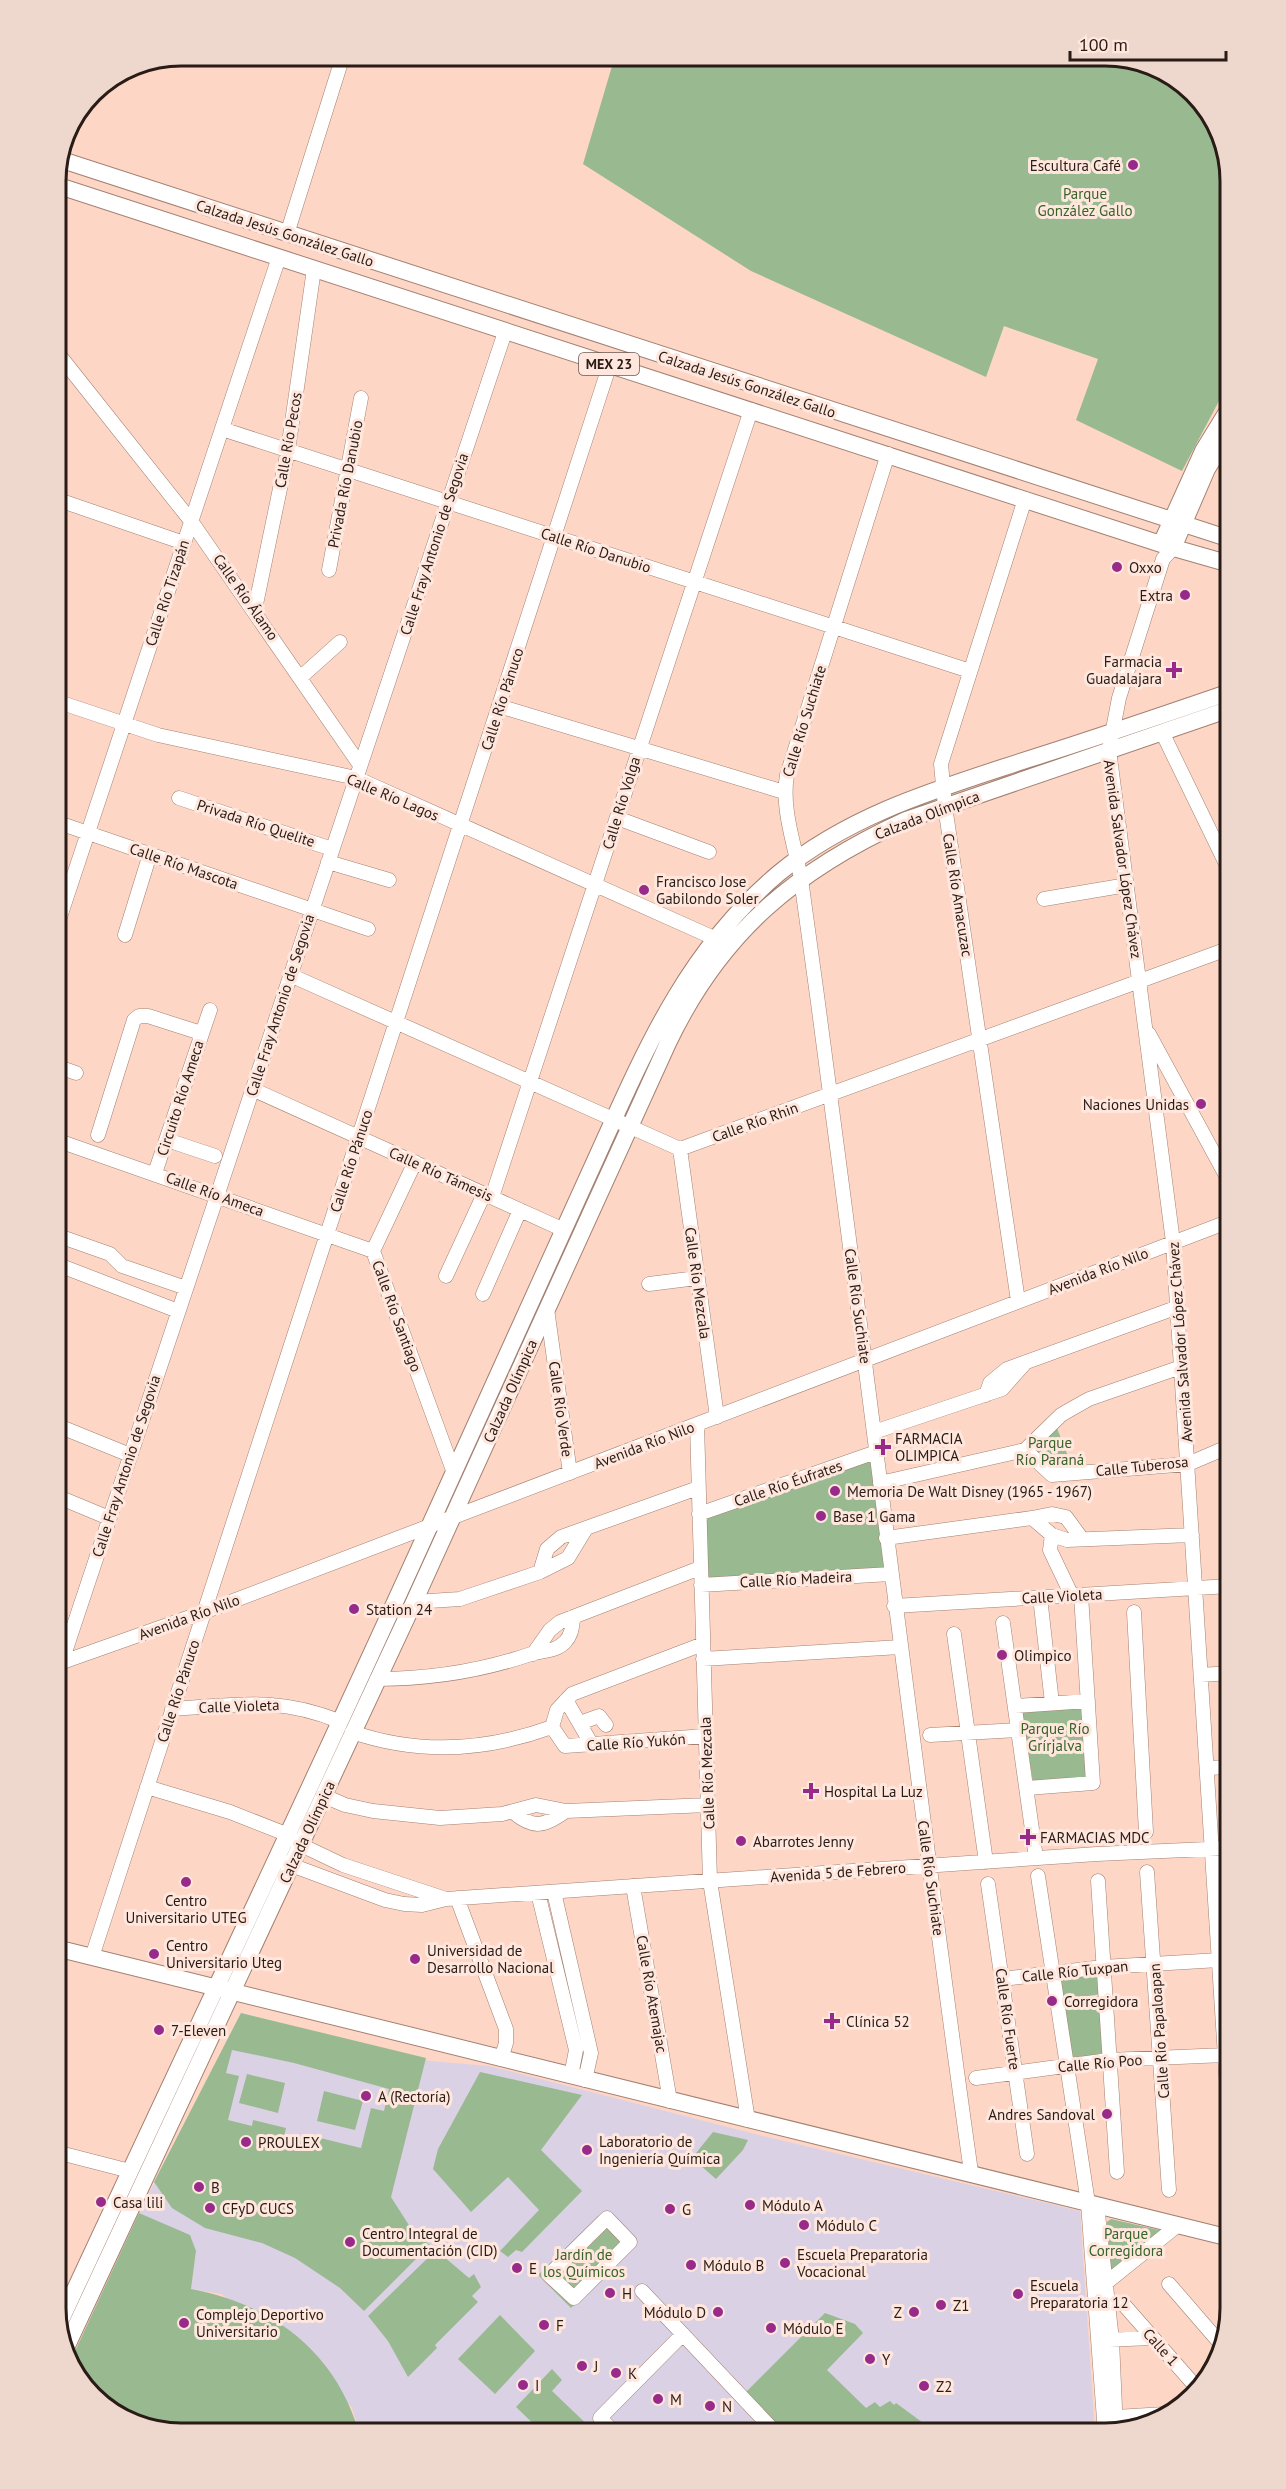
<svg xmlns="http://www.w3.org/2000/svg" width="1286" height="2489" font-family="'PT Sans',sans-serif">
  <rect width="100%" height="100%" fill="#fdd6c5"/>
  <!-- education -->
  <path fill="#dbd1e5" d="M241,2013L430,2061L489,2066L755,2134L1080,2211L1095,2433H359L352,2407L222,2294L191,2289L196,2251L139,2213Z"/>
  <!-- green -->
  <path fill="#99b991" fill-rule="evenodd" d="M615,56H1113L1181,81L1221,134L1230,181V380L1182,471L1076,420L1098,359L1004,326L986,377L751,271L583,164Z
    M1055,1423L1074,1472L1052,1474L1027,1451Z
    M876,1452L891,1574L701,1585L699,1514Z
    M1084,1704L1088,1778L1033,1782L1021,1707Z
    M1101,1969V1994L1062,2000L1058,1974Z
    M1101,1996L1105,2056L1068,2063L1059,2002Z
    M241,2013L426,2058L391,2197L412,2230L430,2245L364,2311L340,2288L295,2258L262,2243L205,2228L172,2208L154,2182ZM232,2050L294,2063L389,2089L384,2111L371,2108L361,2148L304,2134L302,2142L284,2137L286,2128L253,2120L252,2126L228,2120L239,2076L226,2073Z
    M480,2072L582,2095L541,2150L582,2191L522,2252L516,2250L508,2257L500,2251L539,2210L508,2177L471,2212L433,2169L438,2149Z
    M247,2074L285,2083L278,2113L239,2103Z
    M324,2091L363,2101L355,2130L317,2121Z
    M713,2132L748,2140L743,2150L716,2179L692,2158Z
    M139,2213L190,2235L196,2251L191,2289C272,2304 336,2352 359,2433H174L105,2408L70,2362Z
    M598,2216L631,2250L571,2308L538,2275Z
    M1111,2219L1163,2231L1109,2277L1107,2222Z
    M436,2250L469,2278L474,2274L481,2287L472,2296L478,2302L435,2345L437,2348L408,2377L388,2341L368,2316Z
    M825,2313L855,2324L863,2333L827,2370L866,2408L875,2402L880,2407L890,2401L894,2405L896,2403L930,2428V2433H786L746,2392Z
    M500,2315L535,2351L495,2394L458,2359Z
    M552,2369L562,2380L552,2391L596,2433H543L516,2407Z"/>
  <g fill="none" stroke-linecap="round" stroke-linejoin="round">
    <defs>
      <path id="minor" d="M287,234L343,56
        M56,351L191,521L360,765
        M222,429L970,671
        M888,454L787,775C781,809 795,845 801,879C813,963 824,1048 835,1132C881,1479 922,1826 971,2172
        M56,499L184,543
        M1173,548L1163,559L1119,698L1109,750L1173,1242L1230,2135
        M329,570L361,398
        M255,609L288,450L314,269
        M301,677L340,642
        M56,701L158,735L356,778L714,938
        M499,706L784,792
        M1162,732L1230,872
        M179,798L332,849
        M617,818L709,852
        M56,822L368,929
        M328,862L389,880
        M1044,899L1127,885
        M56,929L279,257
        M125,935L150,854
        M290,975L680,1149L1230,948
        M1149,1034L1230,1183
        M56,1066L76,1073
        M252,1089L564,1230
        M98,1135L134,1020L139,1016H148L201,1033
        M56,1140L373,1251
        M167,1140L215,1156
        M680,1149L717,1417
        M415,1162L373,1251L454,1473
        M155,1173L210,1010
        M492,1197L751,410
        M56,1235L110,1254L122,1266L186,1288
        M56,1264L178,1311
        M446,1276L484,1194
        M649,1284L697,1278
        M483,1294L520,1210
        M1018,1301L945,806L941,764L1025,499
        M547,1309L570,1473
        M986,1395L990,1383L1007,1369L1178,1307
        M697,1424L710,1881L748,2120
        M56,1425L130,1455
        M874,1432L1002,1389L1026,1362
        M1025,1450L1052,1475L1188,1464L1230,1446
        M880,1483L1025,1450L1061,1415L1073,1408L1089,1399L1181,1367
        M56,1496L109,1518
        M699,1514L876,1452
        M1032,1518L1052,1514L1066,1517L1082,1539
        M1052,1535L1050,1550L1072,1596
        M886,1538L1032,1518L1052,1535L1067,1540L1192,1535
        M540,1572L547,1549L561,1537L698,1488
        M701,1585L891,1574
        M1040,1597L1052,1703
        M414,1602L460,1599L540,1572L568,1558L585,1530
        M894,1606L1230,1586
        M1134,1612L1146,1832
        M1003,1623L1036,1858
        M954,1634L986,1862
        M703,1644L572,1694L557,1710L552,1727L565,1746L706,1736
        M533,1654L550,1630L560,1622L700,1568
        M703,1659L900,1647
        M57,1664L204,1612L1230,1221
        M1201,1675L1230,1673
        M56,1679L505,332
        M377,1679C430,1679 481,1671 531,1654C544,1650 555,1652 565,1642C572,1635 573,1626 573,1617
        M566,1700L592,1745
        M1015,1706L1088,1701
        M172,1709C237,1705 276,1696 339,1721
        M580,1723L599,1716L606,1725
        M352,1732C419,1755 486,1751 552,1727
        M930,1735L1018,1730
        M1207,1768L1230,1767
        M147,1787L230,1812L286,1834L301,1845L343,1865L446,1899
        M1027,1788L1093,1783L1081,1595
        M324,1796L345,1805L373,1811L440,1818L502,1814L536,1805L566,1811L708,1805
        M513,1812C534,1830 544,1826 566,1811
        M283,1862L385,1900L404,1904L422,1905L446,1899L1097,1854L1230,1848
        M1147,1872L1169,2190
        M1038,1876L1088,2203L1105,2433
        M1098,1881L1117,2172
        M988,1884L1027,2154
        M633,1886L670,2101
        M554,1892L591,2053L585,2080
        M538,1893L576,2050L571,2076
        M457,1898L506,2029V2043L501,2059
        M92,1957L610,364
        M1002,1979L1103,1967L1219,1960
        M976,2078L1109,2060L1225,2055
        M56,2152L130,2171
        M1097,2205L1112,2340L1116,2431
        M607,2218L630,2242L574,2298L549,2275Z
        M1169,2284L1220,2343
        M1099,2285L1106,2283L1178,2225
        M642,2291L776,2433
        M1125,2306L1197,2388
        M1103,2340L1152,2338
        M1116,2417L1165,2414
        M615,2433L600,2418L683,2334"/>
      <path id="major" d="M59,159L1230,539
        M56,185L1167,546L1230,564
        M1161,544L1203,451L1230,407
        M1173,548L1207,469L1230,431
        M56,1948L1230,2238
        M59,2324C184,2054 313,1785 435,1514C485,1404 534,1294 584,1185C638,1068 678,958 779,873C852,813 941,788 1029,759C1096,738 1163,715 1230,692
        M64,2352L414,1602L668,1043C721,932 796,870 906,820L1230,709"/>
    </defs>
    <!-- minor casing -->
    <use href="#minor" stroke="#a48171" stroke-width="15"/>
    <!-- major casing -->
    <use href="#major" stroke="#a48171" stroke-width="18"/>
    <!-- minor -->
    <use href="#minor" stroke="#fff" stroke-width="14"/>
    <!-- major -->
    <use href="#major" stroke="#fff" stroke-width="16"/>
  </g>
  <!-- markers -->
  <g fill="#982a8a" stroke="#ffe7dd" stroke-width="2">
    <circle cx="1133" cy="165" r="6"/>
    <circle cx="1117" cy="567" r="6"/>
    <circle cx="1185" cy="595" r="6"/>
    <path d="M1171 661h6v6h6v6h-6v6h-6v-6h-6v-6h6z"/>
    <circle cx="644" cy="890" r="6"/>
    <circle cx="1201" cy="1104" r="6"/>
    <path d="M880 1438h6v6h6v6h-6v6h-6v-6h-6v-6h6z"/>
    <circle cx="835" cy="1491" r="6"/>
    <circle cx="821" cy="1516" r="6"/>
    <circle cx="354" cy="1609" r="6"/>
    <circle cx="1002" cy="1655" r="6"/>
    <path d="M808 1782h6v6h6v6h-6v6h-6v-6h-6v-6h6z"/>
    <path d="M1025 1828h6v6h6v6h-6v6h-6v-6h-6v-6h6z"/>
    <circle cx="741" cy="1841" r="6"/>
    <circle cx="186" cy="1882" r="6"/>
    <circle cx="154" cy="1954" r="6"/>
    <circle cx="415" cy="1959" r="6"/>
    <circle cx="1052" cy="2001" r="6"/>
    <path d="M829 2012h6v6h6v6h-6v6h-6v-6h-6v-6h6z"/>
    <circle cx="159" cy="2030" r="6"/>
    <circle cx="366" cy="2096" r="6"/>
    <circle cx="1107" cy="2114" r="6"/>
    <circle cx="246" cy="2142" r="6"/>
    <circle cx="587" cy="2150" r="6"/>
    <circle cx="199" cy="2187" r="6"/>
    <circle cx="101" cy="2202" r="6"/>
    <circle cx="750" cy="2205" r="6"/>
    <circle cx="210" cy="2208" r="6"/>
    <circle cx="670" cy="2209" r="6"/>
    <circle cx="804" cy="2225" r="6"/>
    <circle cx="350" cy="2242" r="6"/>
    <circle cx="785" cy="2263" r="6"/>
    <circle cx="691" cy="2265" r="6"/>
    <circle cx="517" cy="2268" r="6"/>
    <circle cx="610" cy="2293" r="6"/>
    <circle cx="1018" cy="2294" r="6"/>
    <circle cx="941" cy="2305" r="6"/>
    <circle cx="718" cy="2312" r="6"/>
    <circle cx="914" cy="2312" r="6"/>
    <circle cx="184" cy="2323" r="6"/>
    <circle cx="544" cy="2325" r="6"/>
    <circle cx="771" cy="2328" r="6"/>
    <circle cx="870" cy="2359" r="6"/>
    <circle cx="582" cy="2366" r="6"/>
    <circle cx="616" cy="2373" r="6"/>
    <circle cx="523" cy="2385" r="6"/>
    <circle cx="924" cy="2386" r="6"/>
    <circle cx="658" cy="2399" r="6"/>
    <circle cx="710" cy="2406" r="6"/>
  </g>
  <g text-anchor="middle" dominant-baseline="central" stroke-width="6" stroke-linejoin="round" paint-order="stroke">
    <!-- shield labels -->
    <rect fill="#ffe7dd" stroke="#695851" stroke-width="1.5" x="579" y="353" width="60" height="22" rx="4.5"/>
    <g font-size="14" font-weight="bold" fill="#291b15">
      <text x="609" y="364">MEX 23</text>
    </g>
    <!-- poi labels -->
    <g font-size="15" fill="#291b15" stroke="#ffe7dd" text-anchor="start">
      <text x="1121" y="165" text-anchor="end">Escultura Café</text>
      <text x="1129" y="567">Oxxo</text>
      <text x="1173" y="595" text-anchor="end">Extra</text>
      <text x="1162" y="661" text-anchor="end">Farmacia<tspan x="1162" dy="17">Guadalajara</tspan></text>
      <text x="656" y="881">Francisco Jose<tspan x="656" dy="17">Gabilondo Soler</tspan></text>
      <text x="1189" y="1104" text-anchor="end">Naciones Unidas</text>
      <text x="895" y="1438">FARMACIA<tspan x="895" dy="17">OLIMPICA</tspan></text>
      <text x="847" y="1491">Memoria De Walt Disney (1965 - 1967)</text>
      <text x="833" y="1516">Base 1 Gama</text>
      <text x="366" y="1609">Station 24</text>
      <text x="1014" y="1655">Olimpico</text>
      <text x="824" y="1791">Hospital La Luz</text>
      <text x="1040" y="1837">FARMACIAS MDC</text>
      <text x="753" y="1841">Abarrotes Jenny</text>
      <text x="186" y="1900" text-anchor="middle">Centro<tspan x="186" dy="17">Universitario UTEG</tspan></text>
      <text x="166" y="1945">Centro<tspan x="166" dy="17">Universitario Uteg</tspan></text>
      <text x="427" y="1950">Universidad de<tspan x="427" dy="17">Desarrollo Nacional</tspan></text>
      <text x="1064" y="2001">Corregidora</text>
      <text x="846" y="2021">Clínica 52</text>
      <text x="171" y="2030">7-Eleven</text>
      <text x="378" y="2096">A (Rectoría)</text>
      <text x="1095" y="2114" text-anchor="end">Andres Sandoval</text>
      <text x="599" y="2141">Laboratorio de<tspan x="599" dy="17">Ingeniería Química</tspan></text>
      <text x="258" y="2142">PROULEX</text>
      <text x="211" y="2187">B</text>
      <text x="113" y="2202">Casa lili</text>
      <text x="762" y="2205">Módulo A</text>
      <text x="222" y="2208">CFyD CUCS</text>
      <text x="682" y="2209">G</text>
      <text x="816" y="2225">Módulo C</text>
      <text x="362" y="2233">Centro Integral de<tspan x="362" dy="17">Documentación (CID)</tspan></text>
      <text x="797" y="2254">Escuela Preparatoria<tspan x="797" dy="17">Vocacional</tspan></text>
      <text x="703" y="2265">Módulo B</text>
      <text x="529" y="2268">E</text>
      <text x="1030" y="2285">Escuela<tspan x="1030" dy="17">Preparatoria 12</tspan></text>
      <text x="622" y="2293">H</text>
      <text x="953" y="2305">Z1</text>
      <text x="706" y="2312" text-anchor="end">Módulo D</text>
      <text x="902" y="2312" text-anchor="end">Z</text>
      <text x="196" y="2314">Complejo Deportivo<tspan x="196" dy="17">Universitario</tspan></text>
      <text x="556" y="2325">F</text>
      <text x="783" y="2328">Módulo E</text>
      <text x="882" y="2359">Y</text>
      <text x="594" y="2366">J</text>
      <text x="628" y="2373">K</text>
      <text x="535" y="2385">I</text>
      <text x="936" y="2386">Z2</text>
      <text x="670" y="2399">M</text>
      <text x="722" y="2406">N</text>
    </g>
    <!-- park labels -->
    <g font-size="15" fill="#376329" stroke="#ffe7dd">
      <text x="1085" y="193">Parque<tspan x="1085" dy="17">González Gallo</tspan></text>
      <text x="1050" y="1442">Parque<tspan x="1050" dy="17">Río Paraná</tspan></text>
      <text x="1055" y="1728">Parque Río<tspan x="1055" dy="17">Grírjalva</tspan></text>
      <text x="1126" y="2233">Parque<tspan x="1126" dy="17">Corregidora</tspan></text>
      <text x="584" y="2254">Jardín de<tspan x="584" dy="17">los Químicos</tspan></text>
    </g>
    <!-- street labels -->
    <g font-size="15" fill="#291b15" stroke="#ffe7dd">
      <text transform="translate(285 233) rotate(18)">Calzada Jesús González Gallo</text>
      <text transform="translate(747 384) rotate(18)">Calzada Jesús González Gallo</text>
      <text transform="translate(288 440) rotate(-80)">Calle Río Pecos</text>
      <text transform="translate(345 484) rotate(-79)">Privada Río Danubio</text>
      <text transform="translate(434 544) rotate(-72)">Calle Fray Antonio de Segovia</text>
      <text transform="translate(596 550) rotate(18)">Calle Río Danubio</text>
      <text transform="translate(167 593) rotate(-72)">Calle Río Tizapán</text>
      <text transform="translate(246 597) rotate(55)">Calle Río Álamo</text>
      <text transform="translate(502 699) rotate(-72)">Calle Río Pánuco</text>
      <text transform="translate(804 721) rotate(-73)">Calle Río Suchiate</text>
      <text transform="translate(393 797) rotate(23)">Calle Río Lagos</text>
      <text transform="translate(621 803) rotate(-73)">Calle Río Volga</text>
      <text transform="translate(927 815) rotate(-21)">Calzada Olímpica</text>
      <text transform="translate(256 823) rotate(18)">Privada Río Quelite</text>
      <text transform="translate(1123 859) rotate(82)">Avenida Salvador López Chávez</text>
      <text transform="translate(184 866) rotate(19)">Calle Río Mascota</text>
      <text transform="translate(958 895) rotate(81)">Calle Río Amacuzac</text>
      <text transform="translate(280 1005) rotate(-72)">Calle Fray Antonio de Segovia</text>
      <text transform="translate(180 1098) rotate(-72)">Circuito Río Ameca</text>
      <text transform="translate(755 1122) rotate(-20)">Calle Río Rhin</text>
      <text transform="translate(351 1161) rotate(-72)">Calle Río Pánuco</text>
      <text transform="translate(441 1174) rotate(24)">Calle Río Támesis</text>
      <text transform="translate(215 1194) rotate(20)">Calle Río Ameca</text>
      <text transform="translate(1098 1271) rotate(-21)">Avenida Río Nilo</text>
      <text transform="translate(698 1283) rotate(82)">Calle Río Mezcala</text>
      <text transform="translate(858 1306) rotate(82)">Calle Río Suchiate</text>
      <text transform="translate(397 1316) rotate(70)">Calle Río Santiago</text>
      <text transform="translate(1180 1342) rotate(-94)">Avenida Salvador López Chávez</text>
      <text transform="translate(510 1391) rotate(-66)">Calzada Olímpica</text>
      <text transform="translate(561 1409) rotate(82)">Calle Río Verde</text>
      <text transform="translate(644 1445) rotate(-21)">Avenida Río Nilo</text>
      <text transform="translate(126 1466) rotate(-72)">Calle Fray Antonio de Segovia</text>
      <text transform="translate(1142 1466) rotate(-6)">Calle Tuberosa</text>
      <text transform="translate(788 1483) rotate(-19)">Calle Río Éufrates</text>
      <text transform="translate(796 1579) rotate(-3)">Calle Río Madeira</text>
      <text transform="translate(1062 1596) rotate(-3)">Calle Violeta</text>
      <text transform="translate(189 1617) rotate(-20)">Avenida Río Nilo</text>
      <text transform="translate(178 1691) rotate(-72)">Calle Río Pánuco</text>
      <text transform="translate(239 1706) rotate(-2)">Calle Violeta</text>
      <text transform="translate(636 1742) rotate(-4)">Calle Río Yukón</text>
      <text transform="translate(707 1773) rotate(-92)">Calle Río Mezcala</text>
      <text transform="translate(307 1832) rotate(-65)">Calzada Olímpica</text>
      <text transform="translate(838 1872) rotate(-4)">Avenida 5 de Febrero</text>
      <text transform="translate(931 1878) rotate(82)">Calle Río Suchiate</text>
      <text transform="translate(1075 1971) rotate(-6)">Calle Río Tuxpan</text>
      <text transform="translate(652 1994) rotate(80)">Calle Río Atemajac</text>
      <text transform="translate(1008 2019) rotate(82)">Calle Río Fuerte</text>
      <text transform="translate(1159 2031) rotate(-94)">Calle Río Papaloapan</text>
      <text transform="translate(1100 2063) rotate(-5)">Calle Río Poo</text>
      <text transform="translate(1161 2347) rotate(48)">Calle 1</text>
    </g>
  </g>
  <!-- crop -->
  <path d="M0 0H1286V2489H0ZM181 66H1105A115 115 0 0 1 1220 181V2308A115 115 0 0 1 1105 2423H181A115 115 0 0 1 66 2308V181A115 115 0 0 1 181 66Z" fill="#eed7cd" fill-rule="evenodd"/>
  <path fill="none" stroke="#291b15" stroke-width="3" d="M181 66H1105A115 115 0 0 1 1220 181V2308A115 115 0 0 1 1105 2423H181A115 115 0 0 1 66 2308V181A115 115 0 0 1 181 66Z"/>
  <!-- scale -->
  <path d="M1070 51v9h156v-9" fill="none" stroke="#291b15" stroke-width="3"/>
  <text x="1079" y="51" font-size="18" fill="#291b15" stroke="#ffe7dd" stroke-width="4.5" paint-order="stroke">100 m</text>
</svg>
